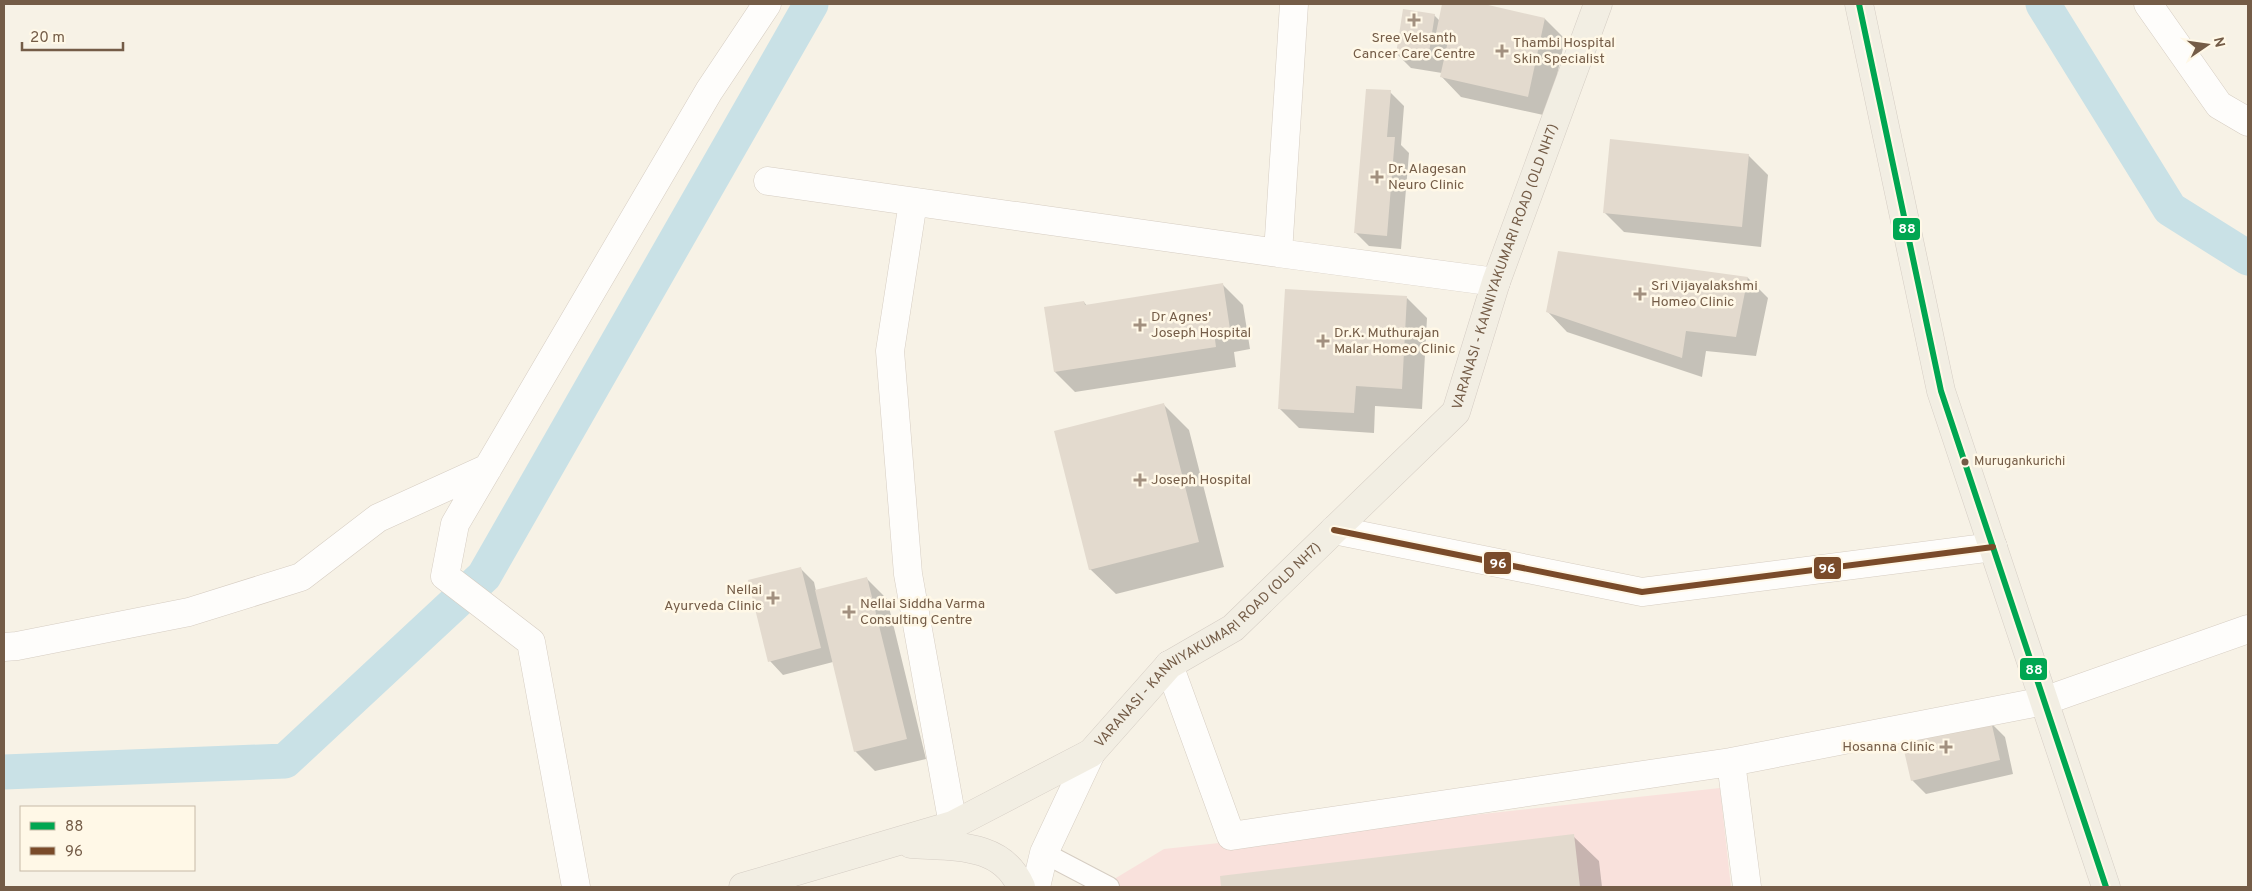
<svg xmlns="http://www.w3.org/2000/svg" width="2252" height="891" font-family="Overpass,sans-serif">
  <rect width="100%" height="100%" fill="#f7f2e6"/>
  <!-- medical -->
  <path fill="#f9e1dc" d="M1720,788L1731,887H1101L1164,849Z"/>
  <!-- shadow -->
  <path fill="#0003" d="M1444,4H1478L1545,19L1565,39L1548,116L1461,97L1441,76L1442,73L1411,68L1397,54L1434,15L1440,21Z
    M1390,92L1404,106L1401,145L1409,153L1401,249L1369,246L1355,232Z
    M1748,155L1768,175L1761,247L1624,232L1604,212Z
    M1559,252L1748,278L1768,298L1756,356L1706,351L1702,377L1567,332L1547,311Z
    M1223,285L1243,305L1250,349L1234,352L1236,367L1075,392L1055,372L1084,302L1087,306Z
    M1407,298L1427,318L1422,409L1375,406L1374,433L1299,428L1279,408Z
    M1164,405L1189,430L1224,567L1116,594L1090,569Z
    M800,568L814,582L816,591L867,579L887,599L926,759L875,771L855,751L833,662L783,675L770,661Z
    M1991,723L2005,737L2013,774L1926,794L1912,780Z
    M1573,836L1599,861L1602,887H1223L1221,877Z"/>
  <g fill="none" stroke-linecap="round" stroke-linejoin="round">
    <!-- canal -->
    <path stroke="#c9e1e6" stroke-width="35" d="M2043,4L2170,209L2248,258
      M4,772L285,761L484,576L811,4"/>
  </g>
  <!-- building -->
  <path fill="#e3dace" d="M1442,4H1484L1545,18L1528,97L1440,77L1448,41L1435,38Z
    M1403,9L1435,14L1428,59L1396,54Z
    M1366,89L1391,90L1387,137H1395L1387,236L1354,233Z
    M1610,139L1749,154L1742,227L1603,213Z
    M1558,251L1748,277L1736,337L1686,331L1682,358L1546,312Z
    M1223,283L1230,329L1214,332L1216,347L1054,372L1044,307L1084,301L1085,305Z
    M1285,289L1407,296L1402,389L1356,386L1354,413L1278,409Z
    M1164,403L1199,542L1089,570L1054,431Z
    M801,567L821,648L768,662L748,580Z
    M867,577L907,739L854,752L815,590Z
    M1991,721L2000,760L1911,781L1902,742Z
    M1574,834L1580,887H1221L1220,876Z"/>
  <g fill="none" stroke-linecap="round" stroke-linejoin="round">
    <defs>
      <path id="lane" d="M1044,853L1109,887"/>
      <path id="street" d="M1294,4L1278,253L1496,282
        M2148,4L2219,105L2248,122
        M768,181L1278,253
        M913,202L890,351L908,574L953,825
        M1334,530L1642,592L1993,547
        M4,647L17,646L189,612L301,577L378,518L488,468
        M1169,665L1231,836L1731,762L1747,887
        M1731,762L2044,701
        M576,887L531,642L445,576L455,524L709,91L767,4"/>
      <path id="secondary" d="M2044,701L2248,629
        M1036,887L1044,853L1091,753"/>
      <g id="primary">
        <path d="M1859,4L1941,391L2106,887"/>
        <path d="M911,844C953,847 1002,842 1021,887"/>
        <path id="s1" d="M743,887L953,825L1091,753L1169,665L1233,628L1456,412L1496,282L1598,4"/>
      </g>
    </defs>
    <!-- lane casing -->
    <use href="#lane" stroke="#d6cdc2" stroke-width="22"/>
    <!-- street casing -->
    <use href="#street" stroke="#d6cdc2" stroke-width="29"/>
    <!-- secondary casing -->
    <use href="#secondary" stroke="#d7cec3" stroke-width="29"/>
    <!-- primary casing -->
    <use href="#primary" stroke="#d5cdc4" stroke-width="29"/>
    <!-- lane -->
    <use href="#lane" stroke="#fefdfb" stroke-width="20"/>
    <!-- street -->
    <use href="#street" stroke="#fefdfb" stroke-width="28"/>
    <!-- secondary -->
    <use href="#secondary" stroke="#fefdfb" stroke-width="28"/>
    <!-- primary -->
    <use href="#primary" stroke="#f2eee3" stroke-width="28"/>
    <defs>
      <path id="bus-1" d="M1859,4L1941,391L2106,887"/>
      <path id="bus-2" d="M1334,530L1642,592L1993,547"/>
    </defs>
    <!-- bus-1 casing -->
    <use href="#bus-1" stroke="#fff8e7" stroke-width="10"/>
    <!-- bus-2 casing -->
    <use href="#bus-2" stroke="#fff8e7" stroke-width="10"/>
    <!-- bus-1 -->
    <use href="#bus-1" stroke="#00a651" stroke-width="6"/>
    <!-- bus-2 -->
    <use href="#bus-2" stroke="#7a4b2a" stroke-width="6"/>
  </g>
  <!-- markers -->
  <g fill="#a2907f" stroke="#fff8e7" stroke-width="2">
    <path d="M1411.5 12.5h5v5h5v5h-5v5h-5v-5h-5v-5h5z"/>
    <path d="M1499.5 43.5h5v5h5v5h-5v5h-5v-5h-5v-5h5z"/>
    <path d="M1374.5 169.5h5v5h5v5h-5v5h-5v-5h-5v-5h5z"/>
    <path d="M1637.5 286.5h5v5h5v5h-5v5h-5v-5h-5v-5h5z"/>
    <path d="M1137.5 317.5h5v5h5v5h-5v5h-5v-5h-5v-5h5z"/>
    <path d="M1320.5 333.5h5v5h5v5h-5v5h-5v-5h-5v-5h5z"/>
    <path d="M1137.5 472.5h5v5h5v5h-5v5h-5v-5h-5v-5h5z"/>
    <path d="M770.5 590.5h5v5h5v5h-5v5h-5v-5h-5v-5h5z"/>
    <path d="M846.5 604.5h5v5h5v5h-5v5h-5v-5h-5v-5h5z"/>
    <path d="M1943.5 739.5h5v5h5v5h-5v5h-5v-5h-5v-5h5z"/>
  </g>
  <circle fill="#745c47" stroke="#fff8e7" stroke-width="2" cx="1965" cy="462" r="4.5"/>
  <g text-anchor="middle" dominant-baseline="central" stroke-width="5" stroke-linejoin="round" paint-order="stroke">
    <!-- bus labels -->
    <g font-size="13" fill="#745c47" stroke="#fff8e7" text-anchor="start">
      <text x="1974" y="462">Murugankurichi</text>
    </g>
    <!-- poi labels -->
    <g font-size="14" fill="#745c47" stroke="#fff8e7" text-anchor="start">
      <text x="1414" y="38" text-anchor="middle">Sree Velsanth<tspan x="1414" dy="16">Cancer Care Centre</tspan></text>
      <text x="1513" y="43">Thambi Hospital<tspan x="1513" dy="16">Skin Specialist</tspan></text>
      <text x="1388" y="169">Dr. Alagesan<tspan x="1388" dy="16">Neuro Clinic</tspan></text>
      <text x="1651" y="286">Sri Vijayalakshmi<tspan x="1651" dy="16">Homeo Clinic</tspan></text>
      <text x="1151" y="317">Dr Agnes'<tspan x="1151" dy="16">Joseph Hospital</tspan></text>
      <text x="1334" y="333">Dr.K. Muthurajan<tspan x="1334" dy="16">Malar Homeo Clinic</tspan></text>
      <text x="1151" y="480">Joseph Hospital</text>
      <text x="762" y="590" text-anchor="end">Nellai<tspan x="762" dy="16">Ayurveda Clinic</tspan></text>
      <text x="860" y="604">Nellai Siddha Varma<tspan x="860" dy="16">Consulting Centre</tspan></text>
      <text x="1935" y="747" text-anchor="end">Hosanna Clinic</text>
    </g>
    <!-- street labels -->
    <g font-size="14" fill="#745c47" stroke="#fff8e7">
      <text stroke="none"><textPath href="#s1" startOffset="1030">VARANASI - KANNIYAKUMARI ROAD (OLD NH7)</textPath></text>
      <text stroke="none"><textPath href="#s1" startOffset="535">VARANASI - KANNIYAKUMARI ROAD (OLD NH7)</textPath></text>
    </g>
  </g>
  <g stroke="#fff8e7" stroke-width="2">
    <rect x="1892" y="217" width="29" height="24" rx="5" fill="#00a651"/>
    <rect x="1483" y="551" width="29" height="24" rx="5" fill="#7a4b2a"/>
    <rect x="1813" y="556" width="29" height="24" rx="5" fill="#7a4b2a"/>
    <rect x="2019" y="657" width="29" height="24" rx="5" fill="#00a651"/>
  </g>
  <g font-size="14" text-anchor="middle" font-weight="bold" fill="#fff">
    <text x="1907" y="233">88</text>
    <text x="1498" y="568">96</text>
    <text x="1827" y="573">96</text>
    <text x="2034" y="674">88</text>
  </g>
  <!-- border -->
  <rect width="2252" height="891" fill="none" stroke="#745c47" stroke-width="10"/>
  <!-- legend -->
  <rect x="20" y="806" width="175" height="65" fill="#fff8e7" stroke="#c7baa7"/>
  <rect x="30" y="822" width="25" height="8" fill="#00a651" stroke="#c7baa7"/>
  <text x="65" y="831" font-size="15" fill="#745c47">88</text>
  <rect x="30" y="847" width="25" height="8" fill="#7a4b2a" stroke="#c7baa7"/>
  <text x="65" y="856" font-size="15" fill="#745c47">96</text>
  <!-- north arrow -->
  <g transform="translate(2207 45) rotate(77)" stroke="#fff8e7" stroke-width="4" paint-order="stroke">
  <path d="M0-4L9 19L0 12L-9 19Z" fill="#745c47"/>
  <text y="-8" font-size="14" font-weight="bold" text-anchor="middle" fill="#745c47">N</text>
  </g>
  <!-- scale -->
  <path d="M22 42v8h101v-8" fill="none" stroke="#745c47" stroke-width="2.5"/>
  <text x="30" y="42" font-size="15" fill="#745c47" stroke="#fff8e7" stroke-width="4" paint-order="stroke">20 m</text>
</svg>
